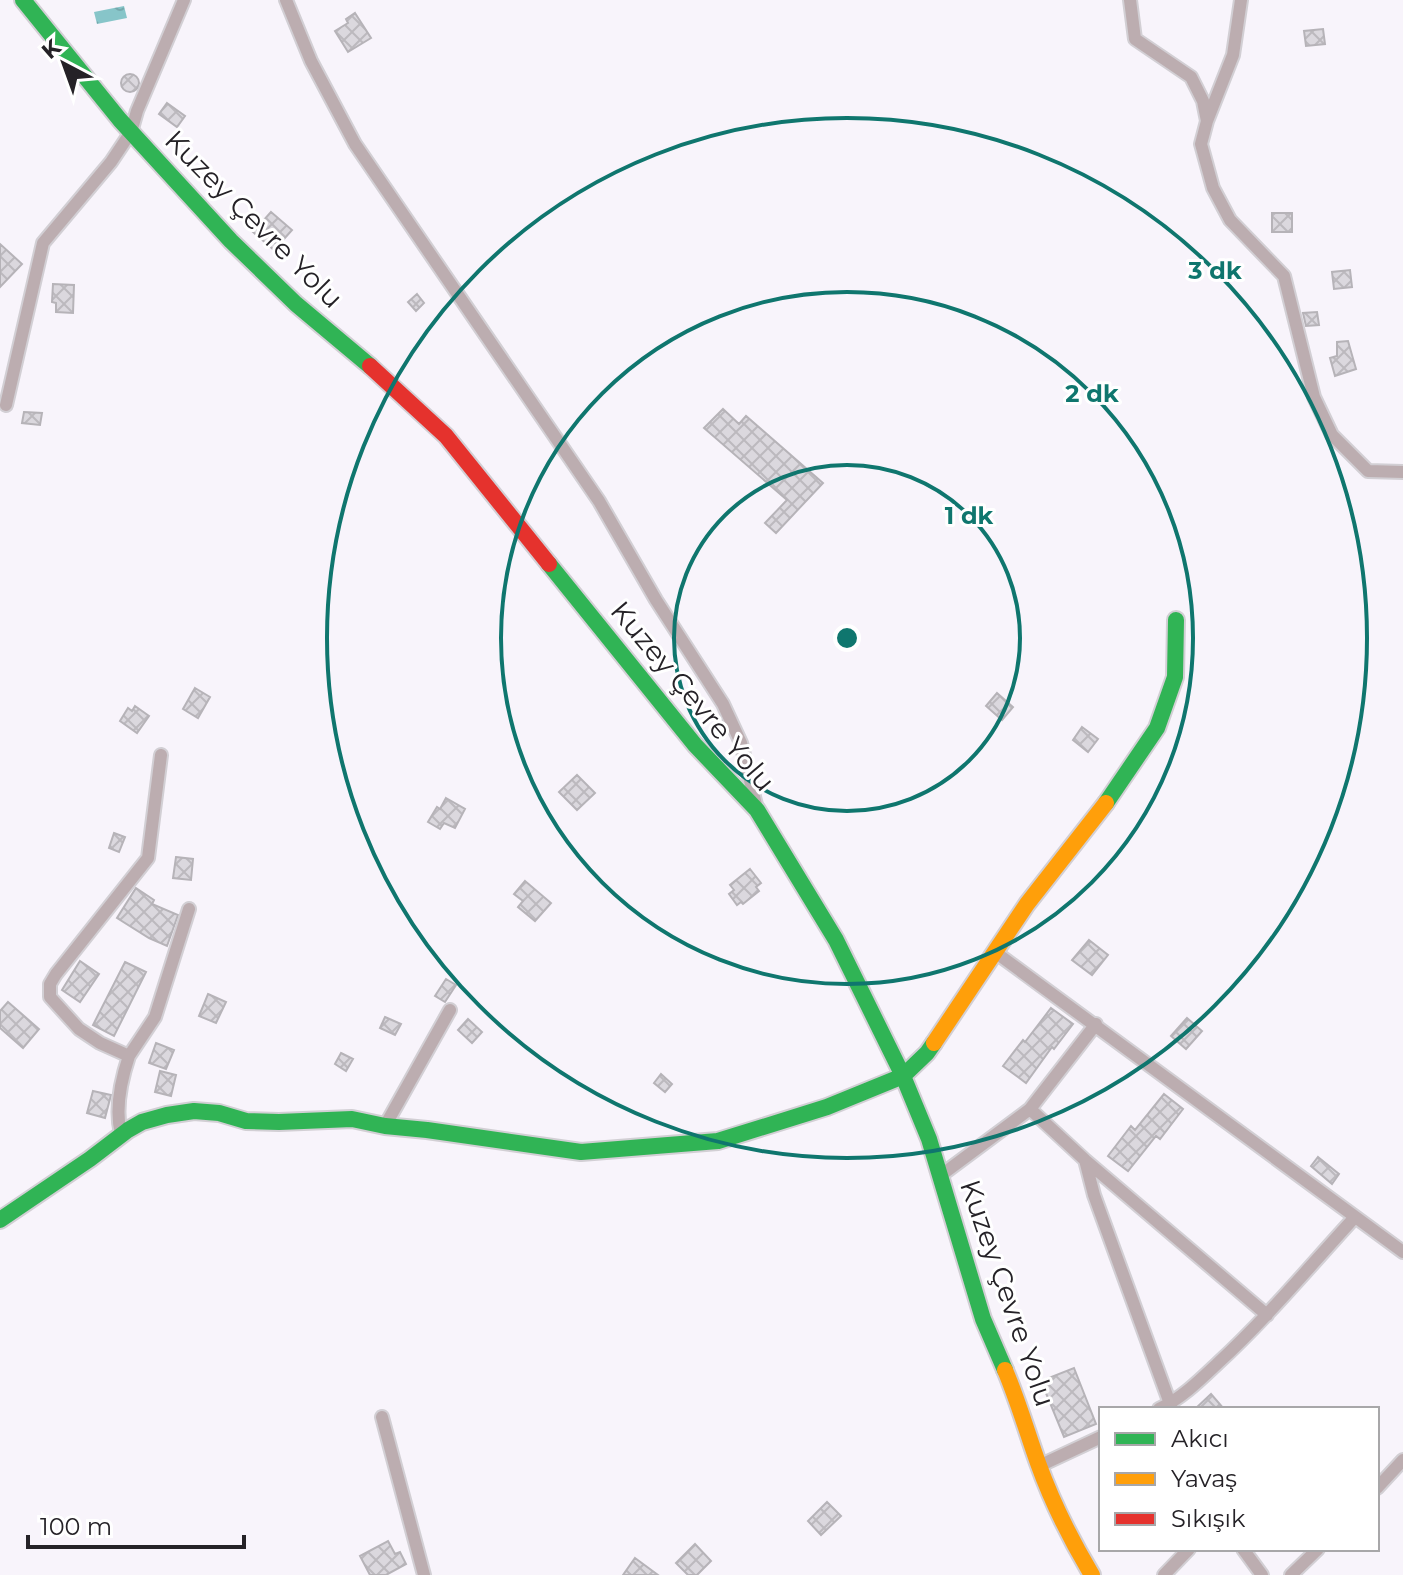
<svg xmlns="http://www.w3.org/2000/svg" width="1403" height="1575" font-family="Montserrat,sans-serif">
  <defs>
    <pattern id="water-ripples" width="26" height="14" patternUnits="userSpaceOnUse" patternTransform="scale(2)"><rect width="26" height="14" fill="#87c5c9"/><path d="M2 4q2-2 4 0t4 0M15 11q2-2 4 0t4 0" fill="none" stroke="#74a9ad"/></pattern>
    <pattern id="building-cross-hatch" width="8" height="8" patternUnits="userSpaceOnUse" patternTransform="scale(2)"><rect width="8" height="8" fill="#dbd8de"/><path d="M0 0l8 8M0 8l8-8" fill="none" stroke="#bcb9be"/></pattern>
  </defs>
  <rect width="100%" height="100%" fill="#f8f4fb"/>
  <!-- water -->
  <path fill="url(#water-ripples)" d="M124,6L127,18L97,24L94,12Z"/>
  <!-- building -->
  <path fill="url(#building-cross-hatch)" stroke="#b6b3b8" stroke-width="2" d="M355,13L371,38L348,52L335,31L348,23L346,19Z
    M1323,29L1325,44L1306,46L1304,31Z
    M121 83a9 9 0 1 1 18 0a9 9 0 1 1-18 0Z
    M167,103L185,116L177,127L159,114Z
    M271,212L292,230L274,250L253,232Z
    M1272,213H1292V232H1272Z
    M0,244L22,264L0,287Z
    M1350,270L1352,287L1334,289L1332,272Z
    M53,284L74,285L73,313L56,312V303L52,302Z
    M417,294L424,303L416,311L408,302Z
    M1317,312L1319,325L1306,326L1303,313Z
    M1348,341L1356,369L1335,376L1330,358L1337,356V342Z
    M723,409L739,424L746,416L823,483L776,533L765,523L787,500L704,428Z
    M24,412L42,413L40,425L22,423Z
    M195,688L210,697L198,718L183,709Z
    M997,693L1013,707L1002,720L986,706Z
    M135,706L149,716L137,733L120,721L128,708L132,711Z
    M1082,727L1098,739L1088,752L1073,740Z
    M577,775L595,793L577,810L559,792Z
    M446,798L465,809L455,828L444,823L440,829L428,822L437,807L440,809Z
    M114,833L125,837L119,852L109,848Z
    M176,857L193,859L191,880L173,878Z
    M750,869L761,883L756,887L759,891L743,904L741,902L737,905L729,894L734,890L730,885Z
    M525,881L551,903L535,921L518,907L523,901L514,894Z
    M136,888L154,900L152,904L178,915L167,946L149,938L117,918Z
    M1089,940L1108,955L1092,975L1072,960Z
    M80,961L99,974L80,1002L62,990Z
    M125,962L146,972L114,1036L93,1025Z
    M446,979L456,985L445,1002L435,996Z
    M208,994L226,1002L216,1023L199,1016Z
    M8,1002L39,1029L23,1048L0,1028V1011Z
    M1051,1008L1073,1024L1054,1049L1052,1047L1026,1083L1003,1066L1023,1040L1025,1042Z
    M385,1017L401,1024L395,1035L380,1028Z
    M1187,1018L1202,1031L1186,1049L1171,1036Z
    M468,1019L482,1032L472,1043L458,1030Z
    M156,1043L174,1050L166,1069L149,1063Z
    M341,1053L353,1059L346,1071L335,1064Z
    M160,1071L176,1075L171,1096L155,1092Z
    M661,1074L672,1084L665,1092L654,1083Z
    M93,1091L111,1095L105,1118L87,1113Z
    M1164,1094L1183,1109L1160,1139L1156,1136L1128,1171L1108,1156L1131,1126L1135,1130Z
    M1318,1157L1339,1174L1332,1184L1311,1166Z
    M1074,1368L1096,1424L1064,1437L1041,1381Z
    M1211,1394L1224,1409H1195Z
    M827,1502L841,1516L821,1535L808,1521Z
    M388,1541L395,1554L400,1552L406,1564L386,1575H370L360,1556Z
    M695,1544L711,1561L697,1575H688L676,1563Z
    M635,1558L658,1575H623Z"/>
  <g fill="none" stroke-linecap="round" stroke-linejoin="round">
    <defs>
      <path id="street" d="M286,0L311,61L355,144L599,501L656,600L723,704L741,743L757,809
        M1130,0L1135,39L1191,77L1203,101L1207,121
        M1241,0L1233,55L1207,121L1201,144L1213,188L1230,220L1284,276L1314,397L1332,435L1368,471L1403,472
        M6,405L43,243L111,162L131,132L137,111L184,0
        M995,952L1403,1252
        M129,1056L155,1017L189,909
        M1030,1109L1085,1160L1267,1315
        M385,1126L450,1010
        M121,1134C115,1110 121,1080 129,1056L100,1043L79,1029L50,997V984L56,974L148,858L161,755
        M1085,1160L1094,1195L1172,1409
        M940,1176L1030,1109L1096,1024
        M1159,1409C1182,1398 1200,1380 1218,1363C1267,1318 1310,1266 1355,1217
        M382,1417L424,1575
        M1039,1466L1101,1437
        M1377,1488L1403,1460
        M1243,1549L1262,1575
        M1164,1575L1189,1549
        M1291,1575L1318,1549"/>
      <path id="fast" d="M23,0L120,120L231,241L296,304L370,366
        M549,564L695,745L757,810L836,940L903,1076L929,1139L983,1319L1005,1370
        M1106,803L1157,728L1175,677L1176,620
        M0,1220L90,1159L128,1130L142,1122L167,1115L194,1111L219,1113L246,1121L279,1122L352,1119L385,1126L427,1130L581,1152L718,1141L827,1107L903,1076L927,1053L934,1043"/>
      <path id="slow" d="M934,1043L1027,904L1106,803
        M1005,1370C1018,1401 1027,1432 1038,1463C1052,1502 1071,1540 1092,1575"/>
      <path id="jam" d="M370,366L446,436L549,564"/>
    </defs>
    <!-- street casing -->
    <use href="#street" stroke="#d2cfd4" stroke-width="16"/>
    <!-- fast casing -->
    <use href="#fast" stroke="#d2cfd4" stroke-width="20"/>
    <!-- slow casing -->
    <use href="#slow" stroke="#d2cfd4" stroke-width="20"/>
    <!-- jam casing -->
    <use href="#jam" stroke="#d2cfd4" stroke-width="20"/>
    <!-- street -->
    <use href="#street" stroke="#bcadb0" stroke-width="12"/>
    <!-- fast -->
    <use href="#fast" stroke="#30b455" stroke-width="16"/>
    <!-- slow -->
    <use href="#slow" stroke="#ff9f0a" stroke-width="16"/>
    <!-- jam -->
    <use href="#jam" stroke="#e5322d" stroke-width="16"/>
  </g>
  <!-- distance rings -->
  <g fill="none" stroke="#0f766e" stroke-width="4">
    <circle cx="847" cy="638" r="173"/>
    <circle cx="847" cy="638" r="346"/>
    <circle cx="847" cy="638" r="520"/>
  </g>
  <g text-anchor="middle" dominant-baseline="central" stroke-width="6" stroke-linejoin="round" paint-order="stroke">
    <!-- street labels -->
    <g font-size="28" fill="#252227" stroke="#fff">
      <text transform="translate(254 219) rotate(45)">Kuzey Çevre Yolu</text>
      <text transform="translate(693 696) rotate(50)">Kuzey Çevre Yolu</text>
      <text transform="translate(1008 1293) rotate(71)">Kuzey Çevre Yolu</text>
    </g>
  </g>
  <circle cx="847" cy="638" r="12" fill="#0f766e" stroke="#fff" stroke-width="4"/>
  <g font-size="24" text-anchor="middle" font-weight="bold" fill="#0f766e" stroke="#fff" stroke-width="6" stroke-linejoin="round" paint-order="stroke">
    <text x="1215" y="279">3 dk</text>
    <text x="1092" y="402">2 dk</text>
    <text x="969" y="524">1 dk</text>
  </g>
  <!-- legend -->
  <rect x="1099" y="1407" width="280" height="144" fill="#ffffff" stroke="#a8a7a9" stroke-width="2"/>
  <rect x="1115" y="1433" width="40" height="12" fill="#30b455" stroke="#a8a7a9" stroke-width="2"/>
  <text x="1171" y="1447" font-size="24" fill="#252227">Akıcı</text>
  <rect x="1115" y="1473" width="40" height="12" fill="#ff9f0a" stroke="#a8a7a9" stroke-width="2"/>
  <text x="1171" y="1487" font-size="24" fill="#252227">Yavaş</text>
  <rect x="1115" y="1513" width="40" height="12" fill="#e5322d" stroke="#a8a7a9" stroke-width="2"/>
  <text x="1171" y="1527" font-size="24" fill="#252227">Sıkışık</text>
  <!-- north arrow -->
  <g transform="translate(64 64) rotate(319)" stroke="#ffffff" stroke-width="6" paint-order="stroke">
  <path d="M0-6L14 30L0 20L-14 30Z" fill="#252227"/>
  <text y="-12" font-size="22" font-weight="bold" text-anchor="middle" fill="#252227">K</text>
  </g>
  <!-- scale -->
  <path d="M28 1535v12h216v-12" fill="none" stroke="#252227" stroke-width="4"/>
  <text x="40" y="1535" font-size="24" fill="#252227" stroke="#ffffff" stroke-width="6" paint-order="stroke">100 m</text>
</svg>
